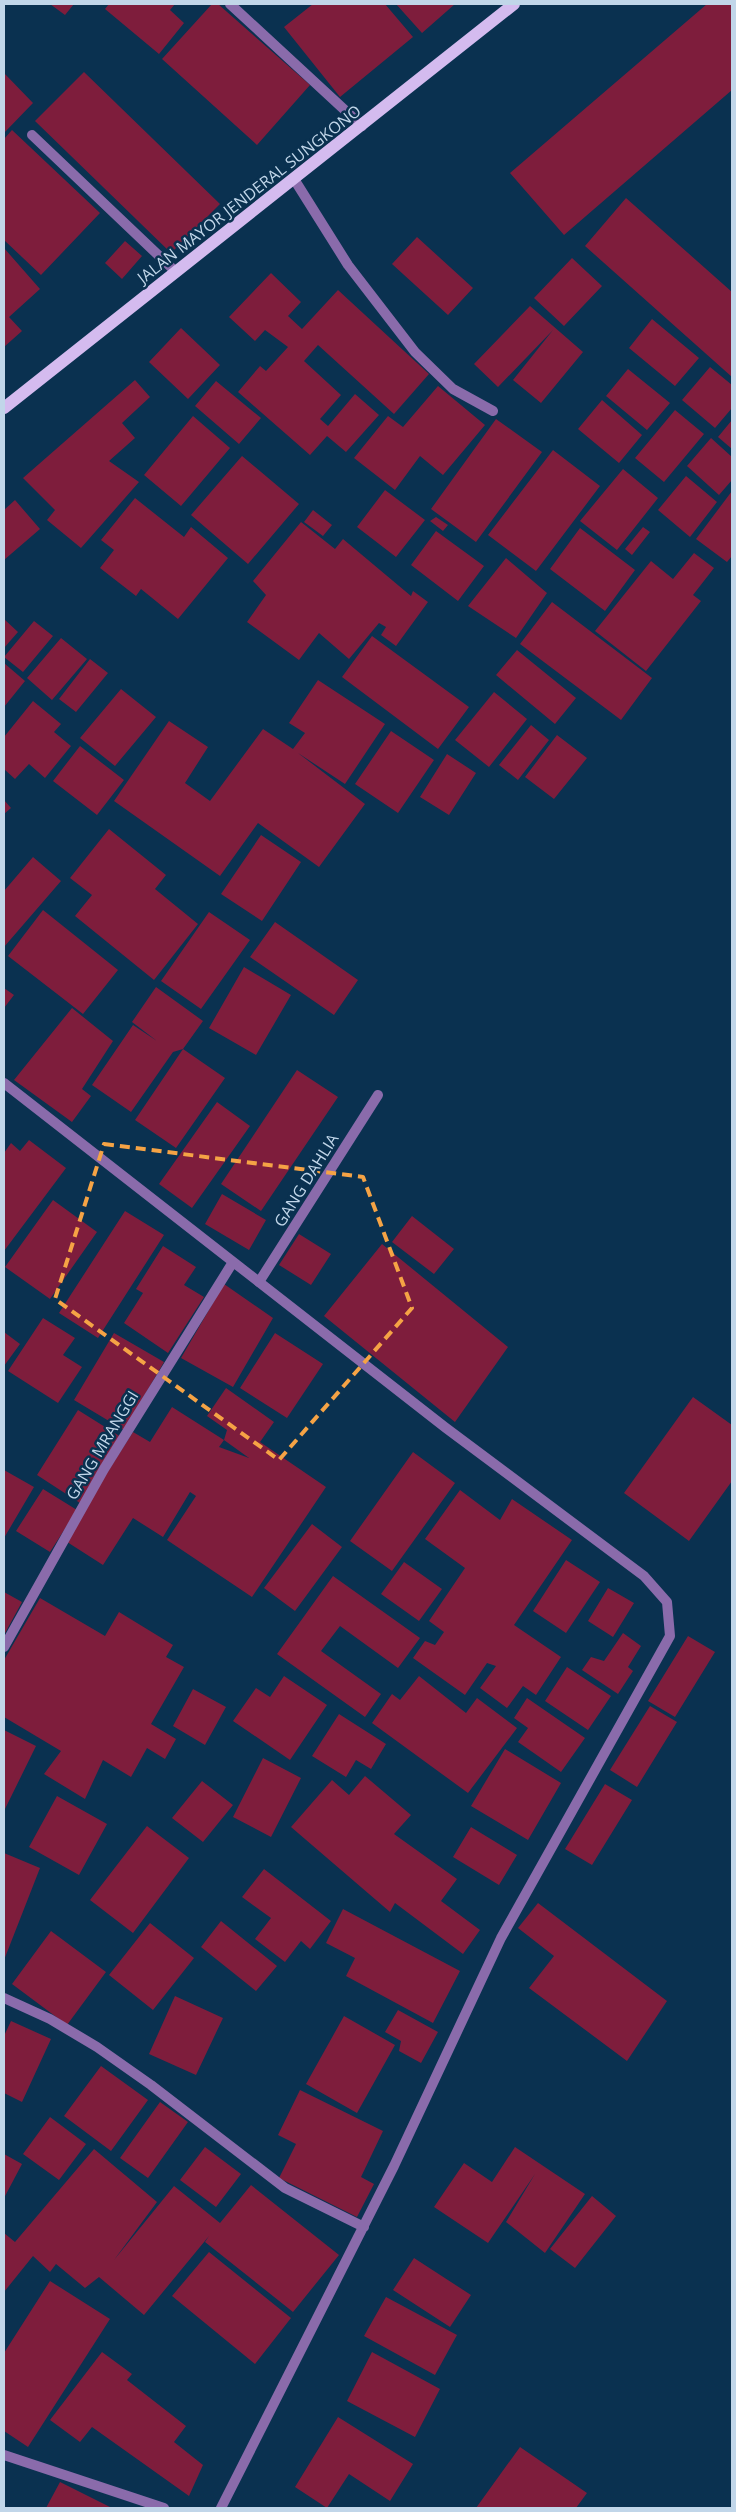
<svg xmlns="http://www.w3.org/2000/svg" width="736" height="2512" font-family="'Open Sans',sans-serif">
  <rect width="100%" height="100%" fill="#0a3150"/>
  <!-- building -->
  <path fill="#7e1d3c" d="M50,4H74L65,15Z
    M109,4H175L170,10L184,23L159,54L105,9Z
    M212,4H218L310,85L257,145L162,59Z
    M313,4H385L413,37L340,97L284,27Z
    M396,4H455L422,33Z
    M707,4H732V90L564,235L510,173Z
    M84,72L220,204L171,253L35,121Z
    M4,73L33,103L4,133Z
    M12,130L100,213L41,275L4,240V139Z
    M626,198L732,292V377L585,246Z
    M417,237L473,288L448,315L392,264Z
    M125,241L142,256L122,279L105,263Z
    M4,248L40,289L9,317L22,331L4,347Z
    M572,258L602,286L564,326L534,298Z
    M271,273L301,302L288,316L302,329L338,290L429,374L394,414L318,345L304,361L341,395L320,419L328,426L355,394L379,415L346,452L327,436L310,455L238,392L260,366L266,371L288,347L265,330L255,341L229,317Z
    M530,306L583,352L541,403L513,380L553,330L498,387L474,364Z
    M652,319L699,358L675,386L629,348Z
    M181,328L220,365L188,399L149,362Z
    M710,367L732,385V408L715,428L682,400Z
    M628,369L670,403L647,430L606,396Z
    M135,380L150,397L122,423L135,438L109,461L139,482L81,548L47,520L55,510L23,478Z
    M216,381L261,418L239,444L195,406Z
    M438,386L485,425L443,475L420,456L395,490L354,458L388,416L403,427Z
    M602,400L642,435L619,463L578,429Z
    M675,410L704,434L664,482L635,458Z
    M193,416L230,448L181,506L144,475Z
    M496,419L542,452L476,542L431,509Z
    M732,420V449L718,437Z
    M711,438L732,457V480L719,495L687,466Z
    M553,450L600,486L536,571L488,535Z
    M242,456L299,504L248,564L191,515Z
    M623,469L658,498L617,550L580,521Z
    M686,476L717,502L690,537L658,510Z
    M385,490L425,520L396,557L357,527Z
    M732,491V556L727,562L696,539Z
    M135,498L184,537L191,527L228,558L178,619L141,589L136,596L100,568L114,550L101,540Z
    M15,500L40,529L4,560V510Z
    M313,510L332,525L323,536L304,522Z
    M436,517L448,525L443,531L430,521Z
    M301,522L335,549L343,539L411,596L413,591L428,602L396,646L381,635L386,627L379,623L349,659L319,633L299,660L247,622L266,595L253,581Z
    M643,527L650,532L632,555L625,549Z
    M580,528L635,570L605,611L550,569Z
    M436,531L484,566L458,601L411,565Z
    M694,553L714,568L693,595L701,601L646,671L595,631L651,561L673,579Z
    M506,558L547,593L516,638L468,606Z
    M552,602L652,678L621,720L520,644Z
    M4,619L18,632L4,648Z
    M34,621L53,636L23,672L4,657Z
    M372,636L469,707L438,749L342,677Z
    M61,638L87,659L52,700L27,678Z
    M517,650L576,698L555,724L496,675Z
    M90,659L108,673L76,712L59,699Z
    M4,663L25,681L4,707Z
    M318,680L385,724L345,784L298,753L365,804L319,867L258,823L220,876L114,801L169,721L208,747L185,783L210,801L263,729L293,749L305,733L289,723Z
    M121,689L156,717L115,766L80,738Z
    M494,692L527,719L489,767L455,740Z
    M33,701L61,724L54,732L71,746L45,778L29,764L15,779L4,769V737Z
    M531,725L549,740L518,780L499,765Z
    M391,731L434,760L398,813L355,784Z
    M557,735L587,758L554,799L525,777Z
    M80,746L124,780L97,815L53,781Z
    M447,754L476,773L449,815L420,797Z
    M4,800L11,808L4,814Z
    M109,829L166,875L155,889L198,924L154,980L75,916L92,895L70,878Z
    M261,835L301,862L262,921L221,894Z
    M33,857L61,881L4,947V891Z
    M43,910L118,970L83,1014L8,956Z
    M209,912L250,940L201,1009L161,981Z
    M275,922L358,980L334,1015L250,957Z
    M244,967L291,995L256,1055L209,1028Z
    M156,987L203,1021L183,1049L173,1052L131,1112L92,1085L133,1025L157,1041L132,1022Z
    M4,988L14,995L4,1008Z
    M72,1008L113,1041L82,1089L91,1096L72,1122L14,1080Z
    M183,1049L225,1078L176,1148L135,1120Z
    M297,1070L338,1097L261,1211L221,1184Z
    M217,1102L250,1126L192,1208L159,1184Z
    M29,1140L66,1168L4,1251V1153L11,1143L20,1151Z
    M222,1194L266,1220L249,1250L205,1224Z
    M53,1200L97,1232L50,1299L5,1267Z
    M125,1211L164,1235L98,1338L59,1313Z
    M412,1216L454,1249L434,1274L392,1242Z
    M299,1234L331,1254L311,1285L279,1265Z
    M382,1244L508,1347L455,1422L324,1316Z
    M163,1246L196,1267L184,1285L204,1297L168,1353L124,1323L143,1293L136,1289Z
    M224,1284L273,1318L233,1387L181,1358Z
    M43,1318L75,1338L63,1355L82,1367L58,1403L8,1371Z
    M4,1332L20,1344L4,1366Z
    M114,1333L164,1362L124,1430L74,1400Z
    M275,1333L323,1364L287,1418L240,1388Z
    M226,1388L274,1422L260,1442L326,1487L252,1597L167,1540L196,1496L190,1492L163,1537L133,1518L103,1565L64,1540L133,1432L150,1442L172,1407L224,1440L219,1447L249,1458L224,1440L227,1430L207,1416Z
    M693,1397L732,1425V1481L689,1541L624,1493Z
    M78,1410L121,1437L80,1503L37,1475Z
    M413,1452L455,1483L392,1571L350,1541Z
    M4,1470L34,1487L4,1538Z
    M43,1489L77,1510L50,1552L16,1531Z
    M460,1490L500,1520L512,1499L572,1540L514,1625L561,1657L536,1695L523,1686L507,1708L480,1688L496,1666L487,1663L465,1695L413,1658L425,1641L435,1645L444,1632L429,1621L465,1568L425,1539Z
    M312,1524L342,1547L295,1611L264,1588Z
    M566,1560L600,1582L566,1633L533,1611Z
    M404,1562L442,1589L419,1621L381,1594Z
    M333,1576L420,1638L398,1668L340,1626L321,1651L381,1694L365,1717L277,1654Z
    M608,1588L634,1603L613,1637L588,1621Z
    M4,1592L22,1602L4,1635Z
    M40,1598L105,1636L119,1612L173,1645L166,1657L184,1667L151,1724L176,1739L165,1759L147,1748L131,1777L103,1760L85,1799L44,1774L61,1751L4,1717V1660Z
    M623,1633L641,1646L628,1667L633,1671L618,1694L582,1670L591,1657L604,1661Z
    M688,1636L715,1652L675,1717L648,1701Z
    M567,1667L611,1696L588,1730L545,1701Z
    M284,1676L327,1705L290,1760L233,1721L256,1688L270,1697Z
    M419,1676L466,1713L477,1698L517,1728L468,1793L372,1723L392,1694L400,1700Z
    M193,1689L226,1707L205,1745L173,1726Z
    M527,1698L585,1738L561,1772L518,1742L528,1728L514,1718Z
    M650,1706L677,1722L637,1787L610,1770Z
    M339,1714L386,1744L371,1769L356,1760L346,1777L312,1756Z
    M4,1730L36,1746L4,1811Z
    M505,1749L561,1783L528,1840L471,1806Z
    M263,1758L301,1778L271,1837L233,1817Z
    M365,1776L411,1815L394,1834L457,1879L441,1901L480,1930L463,1954L395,1903L390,1912L291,1827L332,1780L349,1795Z
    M202,1781L233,1805L203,1842L172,1818Z
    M605,1784L632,1800L592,1865L565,1849Z
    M57,1796L107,1824L79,1875L29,1847Z
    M147,1826L189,1858L133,1933L90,1900Z
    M471,1827L517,1855L499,1885L453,1857Z
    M4,1853L40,1868L4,1960Z
    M264,1869L331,1921L310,1949L301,1941L285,1962L255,1939L271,1918L242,1897Z
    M538,1903L667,2001L627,2061L529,1988L554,1956L518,1928Z
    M343,1909L460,1971L433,2023L346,1976L355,1958L326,1943Z
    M221,1921L277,1966L256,1991L201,1947Z
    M150,1923L194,1958L153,2010L109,1975Z
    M51,1931L106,1972L67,2025L12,1984Z
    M175,1996L223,2018L196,2075L149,2054Z
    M398,2010L438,2032L421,2063L399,2051L401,2041L385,2032Z
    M344,2016L395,2045L357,2113L306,2084Z
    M11,2021L51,2039L22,2102L4,2093V2036Z
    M101,2066L148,2100L111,2151L64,2116Z
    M300,2090L383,2131L361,2177L374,2184L357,2217L279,2178L296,2144L278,2135Z
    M160,2102L188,2122L148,2178L120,2158Z
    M50,2117L86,2144L59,2180L23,2154Z
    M205,2147L241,2174L216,2207L180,2180Z
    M515,2147L585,2194L545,2253L506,2222L535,2174L488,2243L434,2207L464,2163L492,2182Z
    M94,2149L157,2202L114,2260L174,2186L220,2223L251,2185L339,2255L293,2312L205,2242L209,2236L144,2315L99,2277L85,2288L56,2264L50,2272L33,2256L4,2292V2233L15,2242Z
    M4,2154L22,2164L4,2198Z
    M592,2196L616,2216L575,2268L550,2249Z
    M209,2252L291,2318L255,2364L172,2296Z
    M414,2258L471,2295L450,2327L393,2290Z
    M50,2281L110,2319L28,2447L4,2431V2353Z
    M386,2297L457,2335L435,2375L364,2336Z
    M102,2352L132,2374L127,2380L186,2426L174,2442L203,2465L189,2496L92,2427L80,2442L50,2420Z
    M372,2352L440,2389L415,2437L347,2401Z
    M338,2417L413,2464L390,2501L349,2474L327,2508L295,2487Z
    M520,2447L587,2493L576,2508H476Z
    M60,2482L112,2508H46Z"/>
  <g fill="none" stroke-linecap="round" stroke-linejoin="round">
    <!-- lane -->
    <path stroke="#8a6bab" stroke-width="10" d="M259,1282L378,1095"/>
    <!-- street -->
    <path stroke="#8a6bab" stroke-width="10" d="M230,4L362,126
      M32,135L176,272
      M294,179L348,265L415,352L453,389L493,411
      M4,1083L446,1428L644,1576L667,1602L670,1636L501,1938L394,2166L221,2508
      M4,1647L104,1469L233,1262
      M4,1998L50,2019L97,2047L151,2085L285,2188L364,2227
      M4,2455L164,2508"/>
    <!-- primary -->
    <path stroke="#d4bbef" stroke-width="12" d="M4,408L514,4"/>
  </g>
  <!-- marked area -->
  <path fill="none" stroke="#f5a345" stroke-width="4" stroke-dasharray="10 6" stroke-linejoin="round" d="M104,1144L363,1177L412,1308L279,1460L55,1299Z"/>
  <g text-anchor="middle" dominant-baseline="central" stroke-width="5" stroke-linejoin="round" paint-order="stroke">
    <!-- street labels -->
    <g font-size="16" fill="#c1d6e9" stroke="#0a3150">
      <text transform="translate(249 194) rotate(-38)">JALAN MAYOR JENDERAL SUNGKONO</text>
      <text transform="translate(306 1180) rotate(-58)">GANG DAHLIA</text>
      <text transform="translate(102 1445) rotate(-59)">GANG MRANGGI</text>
    </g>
  </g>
  <!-- border -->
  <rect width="736" height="2512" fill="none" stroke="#c1d6e9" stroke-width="10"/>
</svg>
